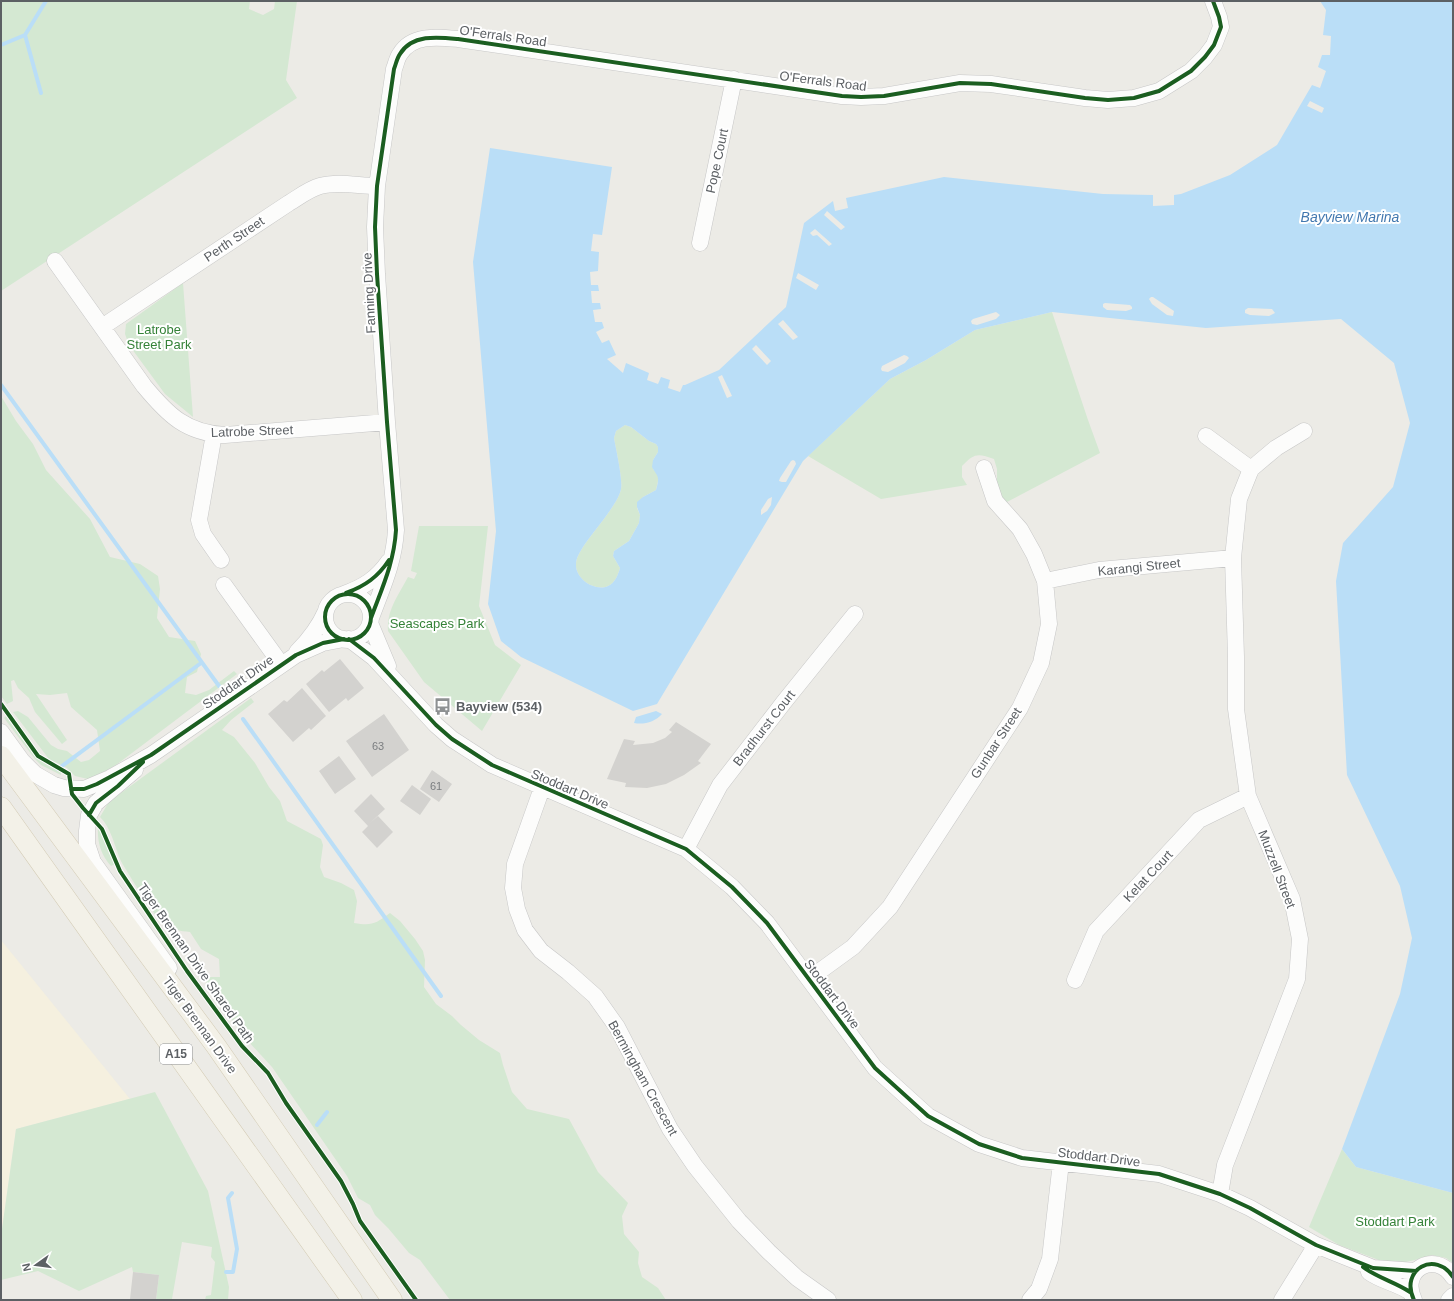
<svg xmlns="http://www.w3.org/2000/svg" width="1454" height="1301" font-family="Helvetica,sans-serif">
  <rect width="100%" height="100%" fill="#ecebe6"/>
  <!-- commercial -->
  <path fill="#f5f0df" d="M1,940L130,1099L16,1129L1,1236Z"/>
  <!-- green -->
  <path fill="#d4e8d2" d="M1,1H250L249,9L263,15L274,9L275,1H297L286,80L297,98L1,291Z
    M183,283L193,417L165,394L129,345L125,334L126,324Z
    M1052,312L1088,420L1100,453L1005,503L999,492L997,485V469L994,459C978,453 974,453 962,466V477L967,485L881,499L808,456L890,379L926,360L975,330Z
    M1,396L16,421L33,444L46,470L90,519L110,557L140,564L158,576L160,589L157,618L169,637L195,641L201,654L197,672L187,677L185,693L196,695L209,690L234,671L237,674L116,765L99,775L88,779L75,776L67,768L49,759L13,712L18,711L28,717L51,745L58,749L67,751L81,762L89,760L100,751L97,730L71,707L67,693L50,695L36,694L67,740L62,744L35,712L29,698L18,688L14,680L11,681L13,701L7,704L1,696Z
    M625,425L631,427L649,441L656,444L658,447V452L653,460V469L658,474V481L656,490L643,497L637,508L640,515L639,523L629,541L614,551L613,556L620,568C618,575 615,583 608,586C595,592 575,579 576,564C576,558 580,552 583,547C592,533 619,503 621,489C623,480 616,449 614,438L616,431Z
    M419,526H488L479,606L495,645L521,665L482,731L424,682L388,631C386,611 399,594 408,577L414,579L417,573L411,571Z
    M251,698L254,702L231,720L222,730L234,737L255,763L269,787L280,801L287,821L321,839L323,845L320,867L324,877L341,883L354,890L357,901L354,923C372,926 375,924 390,913L400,921L415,939L423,951L425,960L424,987L436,1004L452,1016L461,1025L479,1040L500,1053L503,1065L512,1092L527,1109L569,1119L598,1172L628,1203L622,1216L624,1234L639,1252L638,1263L642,1277L658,1288L666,1300H450L420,1260L409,1253L388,1228L375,1215L370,1205L358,1198L347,1176L272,1067L248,1041L206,985L207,977H220L219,959L201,949L190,932C180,931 171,930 163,924C156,918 124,868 120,859C114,844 111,828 100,817L107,805L110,801Z
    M7,715L38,758L61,772V775L41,765L35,759L4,718Z
    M98,827L101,829L115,864L111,866C101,855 97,842 98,827Z
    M155,1092L208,1191L229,1287L228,1300H205L206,1296L211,1295L215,1262L211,1257L212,1247L182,1242L172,1299L171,1300H156L159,1275L133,1272L132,1267L79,1291L38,1271L1,1280V1236L16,1129Z
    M1342,1149L1356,1167L1453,1193V1263L1446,1258L1432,1255L1415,1260L1392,1265L1339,1245L1309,1227Z"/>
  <!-- water -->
  <path fill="#badef7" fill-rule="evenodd" d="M1320,1H1453V1193L1356,1167L1342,1149L1400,994L1412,938L1400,886L1347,775L1336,581L1343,543L1393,487L1410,423L1394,363L1341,319L1206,328L1052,312L975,330L926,360L890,379L803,461L657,704L633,711L521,657L501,641L488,604L496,531L473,262L490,148L612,167L602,235L593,234L591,251L599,252L598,271L590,272L591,285H598L599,291H591L592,303H600L601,309L593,310L595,322H602L604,328L596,332L602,343L609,340L616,355L607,359L623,373L626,363L649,373L647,380L658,384L661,377L670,380L668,388L680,392L683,385H685L719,370L786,307L804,223L833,201L835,211L848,208L846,198L944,177L1103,194L1153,195V206L1174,205V195L1181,194L1230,175L1277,145L1312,85L1320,88L1326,71L1318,67L1322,55H1330L1331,36L1323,35L1326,10ZM625,425L631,427L649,441L656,444L658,447V452L653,460L652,467C658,478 660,475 656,490L643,497L637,502V507L640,515L639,523L629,541L614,551L613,556L620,568C618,575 615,583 608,586C595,592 575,579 576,564C576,558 580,552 583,547C592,533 619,503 621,489C623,480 616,449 614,438L616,431Z
    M656,711L662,714C655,722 644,725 634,723L636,717Z"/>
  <!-- pier -->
  <path fill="#ecebe6" d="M1310,101L1324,108L1322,113L1307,106Z
    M827,211L845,227L841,230L824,215Z
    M815,229L832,244L829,246L817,235L813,236L810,233Z
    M798,273L819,285L816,290L796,278Z
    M1151,297H1153L1174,311L1173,316L1167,315L1152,304L1149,299Z
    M1105,303L1130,305L1132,307V309L1126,311L1107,310L1103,307V304Z
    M1248,308L1272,309L1275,313L1269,316L1250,315L1245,313V310Z
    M996,312L1000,315L996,319L977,325L972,324L971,321L973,319Z
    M783,320L798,337L793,340L778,324Z
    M756,345L771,361L767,365L752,349Z
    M904,355L907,356L909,358L905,363L888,372L882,371L881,369L882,366Z
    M722,375L732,396L727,398L718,377Z
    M793,460L795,461L796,464L786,482H782L779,481L780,478L791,461Z
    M772,497L771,505L767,511L761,515V510L768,499Z"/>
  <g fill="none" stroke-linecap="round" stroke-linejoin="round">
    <!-- stream -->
    <path stroke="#badef7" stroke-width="4" d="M25,35L41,93
      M1,45L25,35L46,1
      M1,385L219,686
      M243,719L441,996
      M58,769L201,663
      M317,1125L327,1112
      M226,1272H233L237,1249L228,1198L232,1193"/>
  </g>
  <!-- building -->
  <path fill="#d3d2cf" d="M340,659L364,688L348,701L346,698L329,712L306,684L322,670L324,672Z
    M302,688L326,716L311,730L309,728L293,742L268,714L284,700L287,702Z
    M384,714L409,750L372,777L346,741Z
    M676,722L711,744L698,761L701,763L684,775L666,784L647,788L625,787L626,783L607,779L624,739L635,741L633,745L653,743L665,738L672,732L669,730Z
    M339,756L356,779L335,794L319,771Z
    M432,770L452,784L439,802L420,789Z
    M412,785L431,799L420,815L400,801Z
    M371,794L385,809L370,823L378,816L393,832L377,848L362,832L368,826L354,811Z
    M133,1272L159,1275L156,1300L130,1299Z"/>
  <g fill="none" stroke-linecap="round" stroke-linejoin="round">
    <defs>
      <path id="minor" d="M700,243L734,79
        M55,261L144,386C168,415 186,433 225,435L387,422
        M102,327L289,203C299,197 309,189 320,186C338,181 359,186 377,186
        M214,434L199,520L203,534L221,560
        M1206,436L1251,469
        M1045,581L1099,570L1233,558
        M224,585L281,664
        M344,594C363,587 377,579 389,561
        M325 617a23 23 0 1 1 46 0a23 23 0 1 1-46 0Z
        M371,618C382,588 394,563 396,530L387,422L377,274L375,227L377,186L394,69C396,64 397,58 400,54C412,34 438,37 458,39L842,96L861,97L884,96L960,83L991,84L1085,98L1108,100L1134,98L1159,91L1191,71L1205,57L1214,45L1221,27L1219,17L1213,1
        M370,623L388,666
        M349,639L374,658L436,725L452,739L492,765L686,849L732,887L767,923L875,1068L928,1116L979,1144L1022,1158L1159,1174L1220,1194L1250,1208L1316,1245L1373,1268L1416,1271
        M297,652C309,640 319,627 326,611
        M1,732L22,761L35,774L54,785L64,788L84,789L110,778L151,755L296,655L323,643L344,639
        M135,770L96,803L89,815L87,831V844L93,862L169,968
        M542,788L515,864L513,888L517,909L525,930L541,951L568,972L595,996L617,1027L670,1129L695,1166L739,1221L769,1252L797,1278L828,1300
        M686,849L720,785L784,702L855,614
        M809,979L853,947L890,907L1020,708L1041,663L1049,624L1045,581L1034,554L1020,529L995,501L984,468
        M1075,980L1096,931L1199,820L1248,796
        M1220,1194L1225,1165L1297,979L1300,939L1292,899L1248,796L1236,709V657L1233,558L1239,499L1251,469L1276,448L1304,431
        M1369,1272C1381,1281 1397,1283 1410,1292
        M1030,1300L1039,1289L1050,1259L1061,1162
        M1282,1300L1316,1245
        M1414,1300C1399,1269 1436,1250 1453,1277
        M1449,1300L1453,1296"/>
      <path id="major" d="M1,756L216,1046L392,1300
        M1,807L352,1300"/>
    </defs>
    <!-- minor casing -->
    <use href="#minor" stroke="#c7c7c7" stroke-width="17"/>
    <!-- major casing -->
    <use href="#major" stroke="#d3cbb4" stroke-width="21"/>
    <!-- minor -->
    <use href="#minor" stroke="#fcfcfb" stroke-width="16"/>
    <!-- major -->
    <use href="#major" stroke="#f3f1e8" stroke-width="20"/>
    <defs>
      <path id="cycleway" d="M346,593C365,586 378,577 389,560
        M325 617a23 23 0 1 1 46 0a23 23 0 1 1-46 0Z
        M371,618C382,588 394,563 396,530L387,422L377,274L375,227L377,186L394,69C396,64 397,58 400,54C412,34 438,37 458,39L842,96L861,97L884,96L960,83L991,84L1085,98L1108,100L1134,98L1159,91L1191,71L1205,57L1214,45L1221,27L1219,17L1213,1
        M349,639L374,658L436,725L452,739L492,765L686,849L732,887L767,923L875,1068L928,1116L979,1144L1022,1158L1159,1174L1220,1194L1250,1208L1316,1245L1373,1268L1416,1271
        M1,704L38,756L69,774L72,794L83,808L102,829L120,871L187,971L242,1046L268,1073L286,1103L341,1181L353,1204L360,1221L416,1300
        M71,789H84L97,784L151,755L296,655L323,643L344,639
        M89,815L96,803L118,786L143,762
        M1363,1267C1378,1278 1395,1282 1410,1292
        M1414,1300C1399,1269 1436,1250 1453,1277"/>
    </defs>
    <!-- cycleway casing -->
    <use href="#cycleway" stroke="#fff" stroke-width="6"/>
    <!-- cycleway -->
    <use href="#cycleway" stroke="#1b5e20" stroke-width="4"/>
  </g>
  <!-- icons -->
  <defs>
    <symbol id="bus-bare" viewBox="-9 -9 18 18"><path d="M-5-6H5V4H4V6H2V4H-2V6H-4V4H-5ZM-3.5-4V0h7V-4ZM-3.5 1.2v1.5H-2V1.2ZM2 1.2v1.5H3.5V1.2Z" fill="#8e9192" stroke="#fff" stroke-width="2.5" paint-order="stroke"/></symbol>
  </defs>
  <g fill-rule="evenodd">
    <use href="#bus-bare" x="430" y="694" width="25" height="25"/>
  </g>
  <g text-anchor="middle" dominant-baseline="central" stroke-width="4" stroke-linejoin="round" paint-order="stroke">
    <!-- number labels -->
    <g font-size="11" fill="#7b7e80">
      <text x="378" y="746">63</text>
      <text x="436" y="786">61</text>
    </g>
    <!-- shield labels -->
    <rect fill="#fff" stroke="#8d9092" stroke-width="1" x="160" y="1044" width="32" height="20" rx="3"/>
    <g font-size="12" font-weight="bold" fill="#5c6064">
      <text x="176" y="1054">A15</text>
    </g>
    <!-- street labels -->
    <g font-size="13" fill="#5c6064" stroke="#fff">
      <text transform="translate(503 36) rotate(8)">O'Ferrals Road</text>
      <text transform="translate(823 81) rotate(7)">O'Ferrals Road</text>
      <text transform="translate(717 161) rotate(-78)">Pope Court</text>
      <text transform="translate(234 239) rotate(-34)">Perth Street</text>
      <text transform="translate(369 293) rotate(-93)">Fanning Drive</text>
      <text transform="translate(252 431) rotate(-2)">Latrobe Street</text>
      <text transform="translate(1139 567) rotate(-6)">Karangi Street</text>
      <text transform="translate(238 682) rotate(-35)">Stoddart Drive</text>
      <text transform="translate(764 728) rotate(-52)">Bradhurst Court</text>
      <text transform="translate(996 743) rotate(-57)">Gunbar Street</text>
      <text transform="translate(570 789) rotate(23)">Stoddart Drive</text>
      <text transform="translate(1277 869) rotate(69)">Muzzell Street</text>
      <text transform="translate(1148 876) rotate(-47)">Kelat Court</text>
      <text transform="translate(196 963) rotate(55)">Tiger Brennan Drive Shared Path</text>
      <text transform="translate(832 994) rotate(53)">Stoddart Drive</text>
      <text transform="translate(200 1025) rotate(54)">Tiger Brennan Drive</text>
      <text transform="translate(643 1078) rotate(61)">Bermingham Crescent</text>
      <text transform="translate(1099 1157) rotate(7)">Stoddart Drive</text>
    </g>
    <!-- park labels -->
    <g font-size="13" fill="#358238" stroke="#fff">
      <text x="159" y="329">Latrobe<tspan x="159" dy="15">Street Park</tspan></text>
      <text x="437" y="623">Seascapes Park</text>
      <text x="1395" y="1221">Stoddart Park</text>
    </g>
    <!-- poi labels -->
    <g font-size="13" font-weight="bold" fill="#5c6064" stroke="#fff" text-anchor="start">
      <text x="456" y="706">Bayview (534)</text>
    </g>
    <!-- water labels -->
    <g font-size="14" font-style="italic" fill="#4278af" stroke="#fff">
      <text x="1350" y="217">Bayview Marina</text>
    </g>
  </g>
  <!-- border -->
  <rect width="1454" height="1301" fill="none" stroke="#5c6064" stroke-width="4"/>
  <!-- north arrow -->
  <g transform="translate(36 1265) rotate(256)" stroke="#ffffff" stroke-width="3" paint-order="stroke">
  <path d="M0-3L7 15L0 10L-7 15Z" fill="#5c6064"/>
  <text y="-6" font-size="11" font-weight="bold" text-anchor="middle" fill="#5c6064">N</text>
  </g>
</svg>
